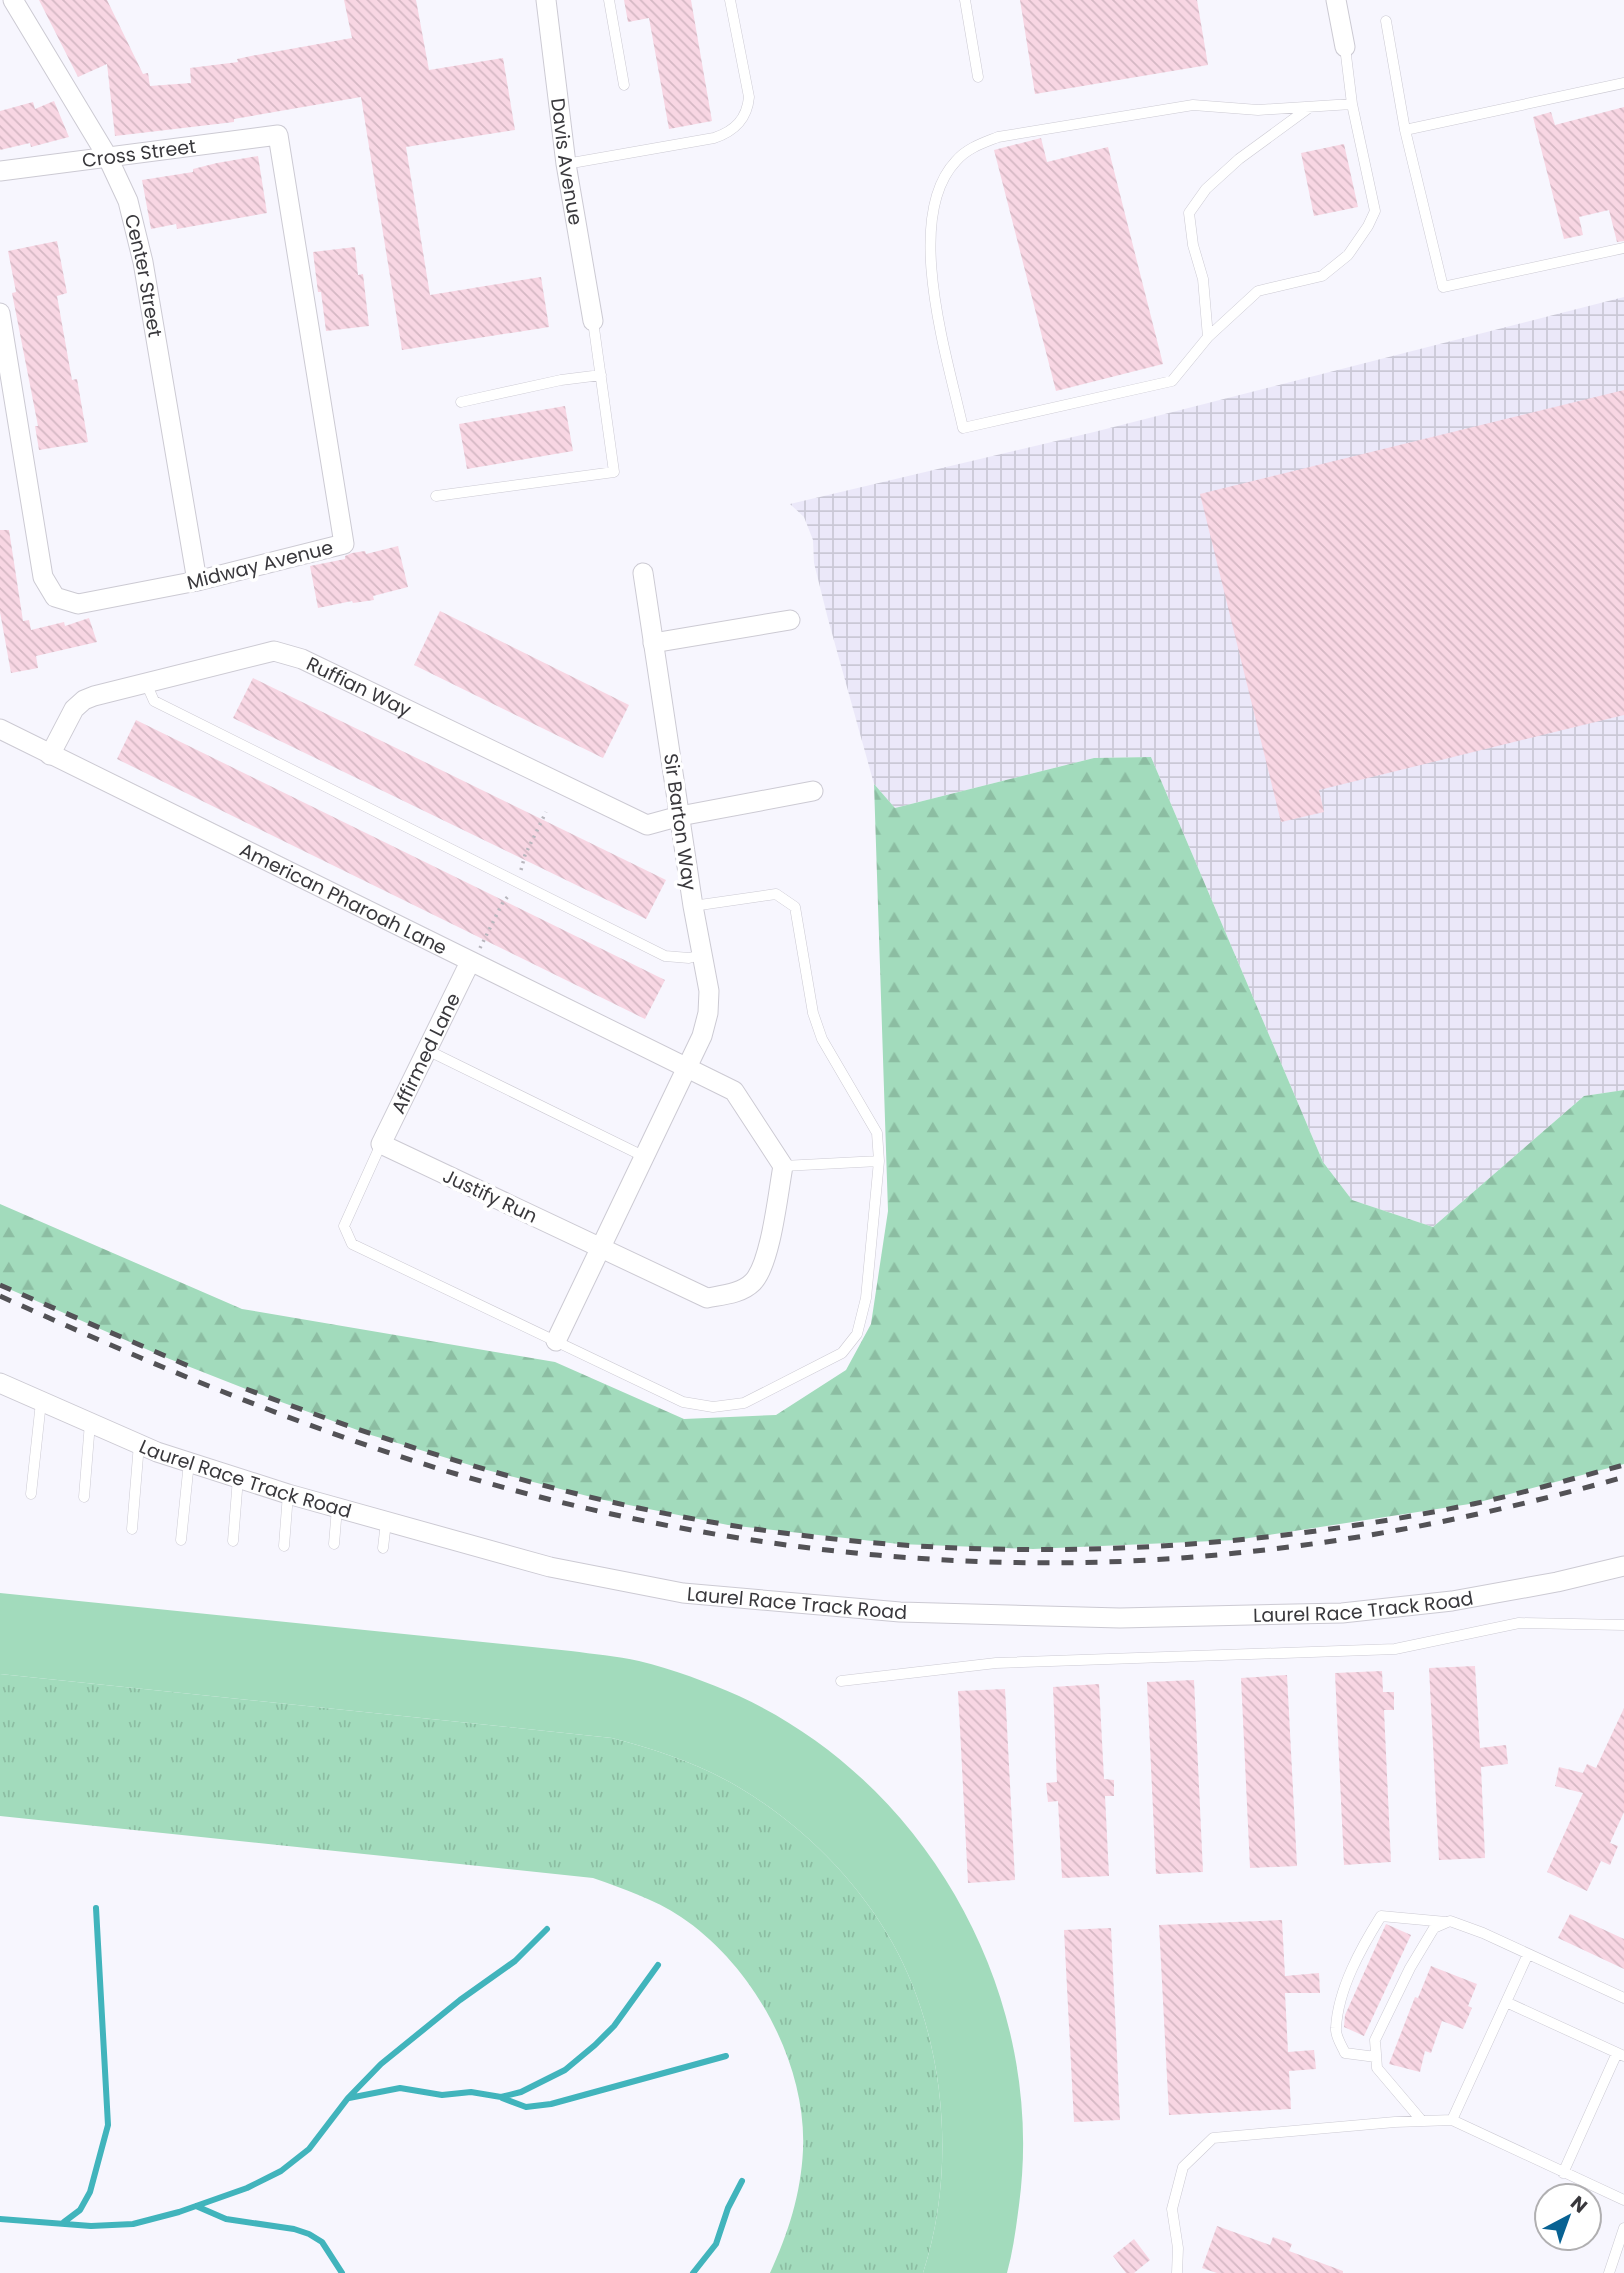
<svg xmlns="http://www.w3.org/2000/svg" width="1624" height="2273" font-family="Poppins,sans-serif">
  <defs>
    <pattern id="industrial-grid" width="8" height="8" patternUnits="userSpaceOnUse" patternTransform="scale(1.75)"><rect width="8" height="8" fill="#ebe8f9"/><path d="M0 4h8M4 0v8" fill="none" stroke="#cac8d6"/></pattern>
    <pattern id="grass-tufts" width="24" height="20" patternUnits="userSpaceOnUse" patternTransform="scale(1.75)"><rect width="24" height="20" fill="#a2dbbc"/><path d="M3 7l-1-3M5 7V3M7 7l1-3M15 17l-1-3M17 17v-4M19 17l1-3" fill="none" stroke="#8cbda2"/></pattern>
    <pattern id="forest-firs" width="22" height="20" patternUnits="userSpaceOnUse" patternTransform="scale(1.75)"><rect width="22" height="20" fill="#a2dbbc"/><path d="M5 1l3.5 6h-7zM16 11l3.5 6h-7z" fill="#8cbda2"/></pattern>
    <pattern id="building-back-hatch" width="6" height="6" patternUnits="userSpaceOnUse" patternTransform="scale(1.75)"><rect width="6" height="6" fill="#f8d6e3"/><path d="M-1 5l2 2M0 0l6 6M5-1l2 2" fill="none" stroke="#d5b8c4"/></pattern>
  </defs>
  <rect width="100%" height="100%" fill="#f7f6fe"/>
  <!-- industrial -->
  <path fill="url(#industrial-grid)" d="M1624,297V1090L1584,1096L1433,1227L1352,1200L1323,1162L1151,757L1094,758L895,808L874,784L828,619L814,563L813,540L804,517L790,504L1094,432Z"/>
  <!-- grass -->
  <path fill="url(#grass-tufts)" d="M0,1674L612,1738C657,1750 700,1764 740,1788C802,1825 857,1880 892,1942C946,2038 957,2169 923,2273H770C788,2234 801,2194 803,2150C807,2063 753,1965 681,1917C654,1899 624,1889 593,1878L0,1816Z"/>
  <!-- forest -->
  <path fill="url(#forest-firs)" d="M1151,757L1323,1162L1352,1200L1433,1227L1584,1096L1624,1090V1464L1476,1503L1236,1540L1033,1549L899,1544L728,1525L599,1499L483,1469L371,1435L251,1391L162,1356L0,1285V1204L242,1309L555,1362L684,1419L776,1415L846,1370L871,1324L888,1211L874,784L895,808L1094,758Z"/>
  <!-- pitch -->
  <path fill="#a2dbbc" d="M0,1593L571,1651C593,1654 617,1656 639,1661C673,1669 707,1682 739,1696C930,1784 1047,1998 1019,2205C1016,2228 1013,2251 1007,2273H923C957,2169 946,2038 892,1942C857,1880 802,1825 740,1788C700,1764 657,1750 612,1738L0,1674Z"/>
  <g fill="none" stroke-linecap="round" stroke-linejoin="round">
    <!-- stream -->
    <path stroke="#41b4bc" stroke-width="6" d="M349,2098L400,2088L442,2095L471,2092L501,2097L521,2092L565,2070L595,2045L614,2026L658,1965
      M502,2098L526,2107L551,2104L726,2056
      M196,2206L226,2219L294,2229L309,2234L322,2242L342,2273
      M0,2219L91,2226L133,2224L179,2212L247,2188L281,2171L309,2149L348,2098L381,2064L460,2000L515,1961L547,1929
      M64,2222L80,2210L90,2192L108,2125L96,1908
      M693,2273L716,2244L728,2208L742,2181"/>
  </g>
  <!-- building -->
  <path fill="url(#building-back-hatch)" d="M39,0H107L143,74L148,73L150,86L191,83L190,68L238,62L237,59L251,56L352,38L344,0H416L429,70L503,58L515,130L406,147L430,295L541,277L549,327L402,350L361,97L234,119V122L115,136L107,64L78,77Z
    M624,0H691L712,121L669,129L649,18L628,22Z
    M1020,0H1197L1208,65L1035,94Z
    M54,101L69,137L31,147L30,143L0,150V111L33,102L35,109Z
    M1624,107V241L1617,242L1609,210L1579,217L1583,235L1564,239L1533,117L1551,112L1555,125Z
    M1041,138L1047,162L1108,147L1163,364L1056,391L994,150Z
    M1344,144L1358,207L1314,216L1301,153Z
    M258,156L267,213L177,229L176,224L151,229L142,180L193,172V169L217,163Z
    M57,241L67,293L57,296L72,380L77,379L88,442L39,450L35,426H38L12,293L16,292L8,251Z
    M355,247L358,275L363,274L369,326L326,331L321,292H318L313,252Z
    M1624,390V715L1319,790L1324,812L1281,822L1200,494Z
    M565,406L573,451L467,469L459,424Z
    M0,530H9L23,621L29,620L31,630L64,622L65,626L89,618L97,642L36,656L38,668L11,673L0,612Z
    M398,546L408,587L373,596L374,600L353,603L352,601L318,608L310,566L345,559V556L352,553L365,551L366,554Z
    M440,611L629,705L603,758L414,665Z
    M253,678L666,880L646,919L233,718Z
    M136,720L665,980L645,1019L117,759Z
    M1475,1666L1480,1748L1506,1745L1508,1764L1481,1767L1485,1858L1439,1860L1429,1668Z
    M1382,1671L1383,1692H1394V1710H1384L1391,1862L1344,1865L1335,1673Z
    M1287,1675L1297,1866L1250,1868L1241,1678Z
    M1194,1680L1203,1872L1156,1874L1147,1682Z
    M1099,1684L1104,1779L1114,1780V1796H1105L1109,1876L1062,1878L1058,1801L1048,1802L1046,1783L1057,1782L1053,1687Z
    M1005,1689L1015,1880L968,1883L958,1691Z
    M1624,1708V1812L1610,1843L1618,1846L1610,1865L1601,1861L1587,1891L1547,1872L1583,1793L1555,1786L1559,1767L1583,1773L1587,1764L1596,1768Z
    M1570,1914L1624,1939V1969L1558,1938Z
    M1282,1920L1285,1976L1319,1973L1320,1993H1285L1288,2052L1314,2050L1316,2069L1289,2071L1291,2109L1169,2115L1159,1925Z
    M1386,1924L1411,1935L1364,2036L1344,2027L1345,2015Z
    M1111,1928L1120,2120L1074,2122L1064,1930Z
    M1431,1966L1477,1984L1468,2006L1472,2008L1463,2029L1442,2021L1431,2053L1425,2051L1420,2072L1389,2064L1415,1997L1418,1998Z
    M1217,2226L1270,2245L1273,2237L1292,2244L1289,2251L1343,2271V2273H1217L1202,2268Z
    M1134,2239L1150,2260L1134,2273H1126L1113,2256Z"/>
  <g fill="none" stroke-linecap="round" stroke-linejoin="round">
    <defs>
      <path id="lane" d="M609,0L624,85
        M965,0L978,77
        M1386,21L1405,130L1443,287L1624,248
        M1345,47L1352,104L1258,110L1193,105L998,137C983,143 967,148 956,161C902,218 948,359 963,428L1172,381L1208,337L1258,291L1322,276L1348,255L1368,226L1375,211L1352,104
        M1405,130L1624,83
        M566,164L714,138C735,131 747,119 749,97L730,0
        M1208,337L1203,279L1193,245L1189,213L1206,189L1239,159L1310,107
        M461,402L561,380L601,375
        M436,496L614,472L593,321
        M146,683L154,701L665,956L689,958L702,955
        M427,1050L643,1156
        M381,1144L344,1226L352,1244L683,1402L713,1407L744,1403L842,1353L857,1334L866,1298L879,1161L877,1133L822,1039L813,1013L795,907L776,894L693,906
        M783,1166L879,1161
        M31,1494L41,1402
        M84,1497L90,1423
        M132,1529L139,1444
        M181,1540L189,1462
        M233,1541L238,1478
        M334,1544L337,1508
        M284,1546L288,1494
        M383,1548L386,1522
        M841,1681L996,1663L1395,1649L1519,1623L1624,1625
        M1506,2002L1624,2056
        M1376,2057L1345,2053C1342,2046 1335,2036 1336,2028C1338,1989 1361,1948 1381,1916L1446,1922
        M1452,2120L1528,1954
        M1422,2121L1377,2068L1375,2040L1410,1968L1434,1928L1450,1921L1483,1933L1624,1998
        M1563,2173L1617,2053
        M1177,2273L1178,2248L1172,2209L1183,2167L1213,2138L1395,2122L1452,2120L1624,2200
        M1609,2273L1624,2228"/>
      <g id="street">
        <path id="s1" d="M13,0L107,156L128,201L143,262L197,581"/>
        <path id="s2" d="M546,0L566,164L593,321"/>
        <path d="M1336,0L1345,47"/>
        <path id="s3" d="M0,171L278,135L344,544L197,581L78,604L55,597L43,577L0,313"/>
        <path d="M653,643L790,620"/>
        <path id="s4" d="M0,729L734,1091L783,1166C778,1193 771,1263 753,1282C741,1294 722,1295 707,1298L381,1144L470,962"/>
        <path id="s5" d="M50,755L74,709L84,700L94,696L274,651L302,659L647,825L680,816L813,791"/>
        <path d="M556,1341L702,1036L708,1013L709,991L693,906L643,573"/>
        <path id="s6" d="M0,1383L157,1452L288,1494L550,1567L683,1593L900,1612L1120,1618L1342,1613L1452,1601L1557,1582L1624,1566"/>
      </g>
    </defs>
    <!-- lane casing -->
    <use href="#lane" stroke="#cccad3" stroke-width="11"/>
    <!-- street casing -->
    <use href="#street" stroke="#cccad3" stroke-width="21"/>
    <!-- path -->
    <path stroke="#b7b6bd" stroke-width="3.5" stroke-dasharray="2 5" stroke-linecap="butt" d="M521,870L525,855L546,812
      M480,948L503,902L510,894"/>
    <!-- lane -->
    <use href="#lane" stroke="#fff" stroke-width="10"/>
    <!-- street -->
    <use href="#street" stroke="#fff" stroke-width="19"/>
    <!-- rail -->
    <path stroke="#535256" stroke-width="5" stroke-dasharray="12 12" stroke-linecap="butt" d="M0,1285L191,1367
      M0,1296C173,1374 351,1449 536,1496C762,1554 1003,1578 1236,1553C1368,1540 1497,1513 1624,1477
      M246,1389C403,1448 563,1498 729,1525C975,1565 1230,1555 1473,1504C1524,1493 1574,1478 1624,1465"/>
  </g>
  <g text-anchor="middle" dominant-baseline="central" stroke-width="7" stroke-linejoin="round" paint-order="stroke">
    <!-- street labels -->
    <g font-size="19" fill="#39383c" stroke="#fff">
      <text stroke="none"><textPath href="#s3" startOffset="140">Cross Street</textPath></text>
      <text stroke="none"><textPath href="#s2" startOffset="163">Davis Avenue</textPath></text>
      <text stroke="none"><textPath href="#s1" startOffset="308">Center Street</textPath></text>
      <text transform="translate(260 565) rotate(-14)">Midway Avenue</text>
      <text stroke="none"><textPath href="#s5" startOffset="354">Ruffian Way</textPath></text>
      <text transform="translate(680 822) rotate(82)">Sir Barton Way</text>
      <text stroke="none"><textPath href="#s4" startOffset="383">American Pharoah Lane</textPath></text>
      <text stroke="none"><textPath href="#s4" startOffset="1540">Affirmed Lane</textPath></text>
      <text transform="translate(490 1196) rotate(25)">Justify Run</text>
      <text stroke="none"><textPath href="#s6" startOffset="264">Laurel Race Track Road</textPath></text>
      <text stroke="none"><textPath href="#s6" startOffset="831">Laurel Race Track Road</textPath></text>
      <text stroke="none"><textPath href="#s6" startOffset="1398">Laurel Race Track Road</textPath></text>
    </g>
  </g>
  <!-- north arrow -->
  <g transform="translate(1568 2217) rotate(41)"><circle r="33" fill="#ffffff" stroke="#b0afb1" stroke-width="2"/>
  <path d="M0-5L12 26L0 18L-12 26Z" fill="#086293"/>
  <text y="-10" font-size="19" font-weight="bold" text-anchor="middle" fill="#39383c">N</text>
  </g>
</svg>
